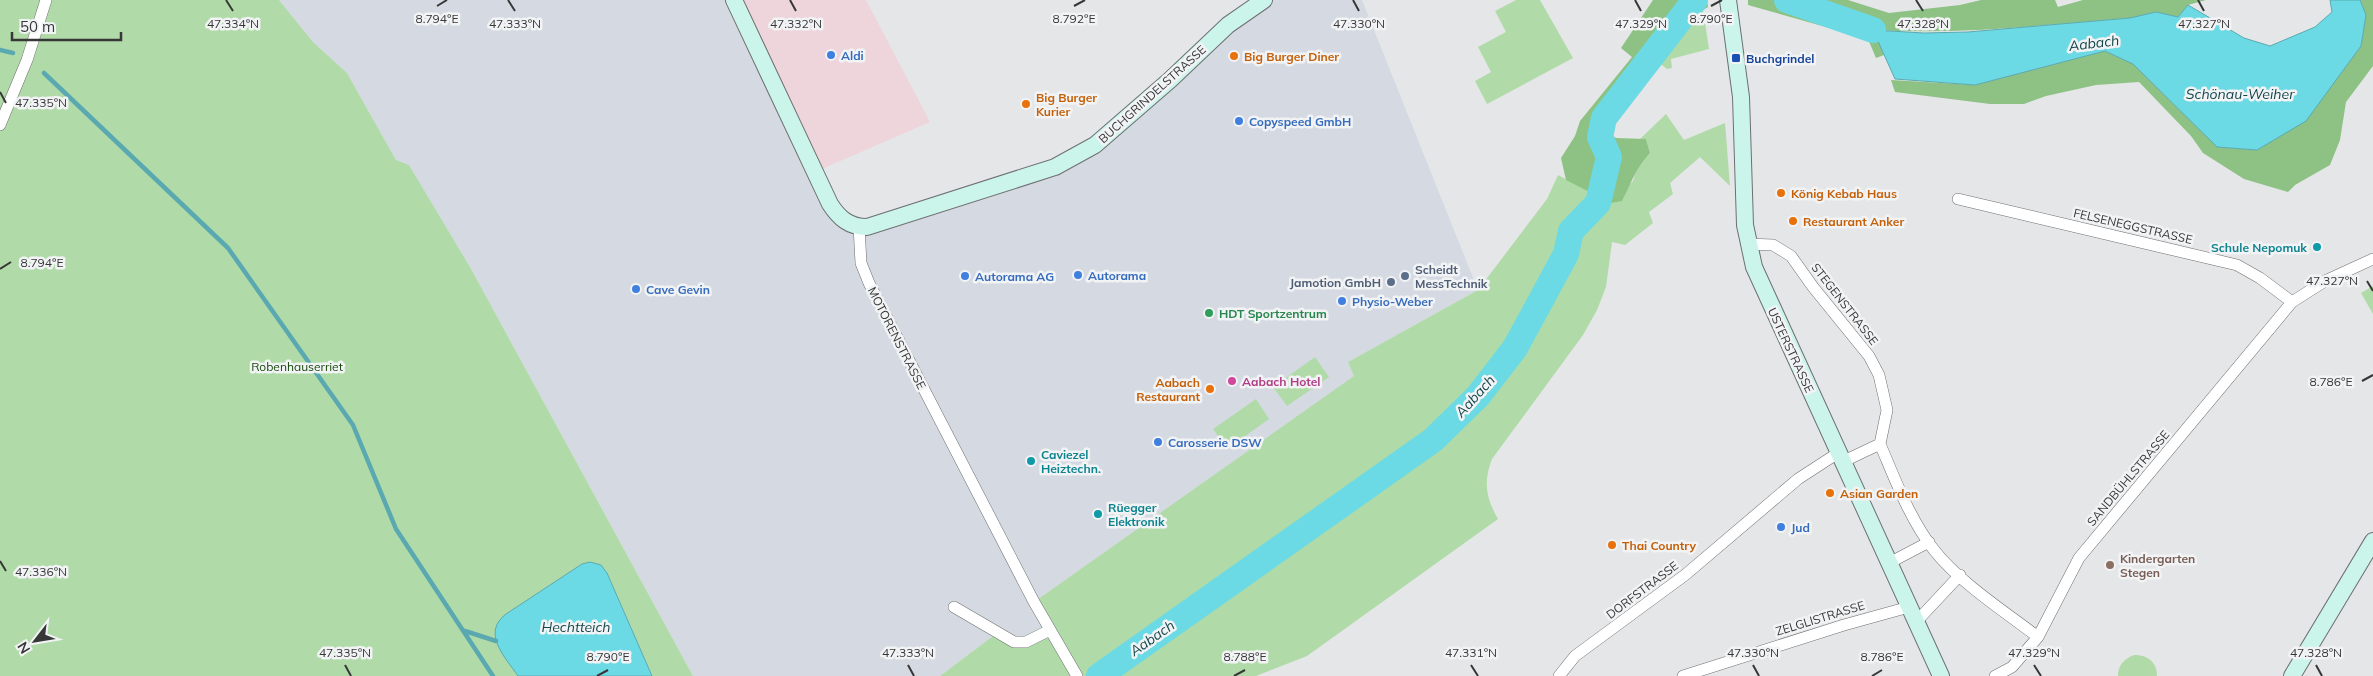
<svg xmlns="http://www.w3.org/2000/svg" width="2373" height="676" font-family="Mulish,sans-serif">
  <rect width="100%" height="100%" fill="#e5e6e8"/>
  <!-- commercial -->
  <path fill="#eed4db" d="M734,0H866L930,122L815,172Z"/>
  <!-- built -->
  <path fill="#d5dae2" d="M279,0H734L830,204L851,225L1055,167L1264,0H1362L1478,290L1348,362L1355,376L1034,602L1050,630L1026,642L997,633L940,676H693L470,267L409,165L396,160L347,73L313,42Z"/>
  <!-- green -->
  <path fill="#b0dba8" d="M0,0H279L313,42L347,73L396,160L409,165L470,267L693,676H652L607,573L582,564L500,619L499,648L518,676H0Z
    M1516,0H1540L1573,58L1487,104L1475,81L1491,72L1478,47L1506,32L1495,11Z
    M1703,10L1709,49L1671,59L1672,68L1667,69L1657,61L1680,24Z
    M1666,114L1684,140L1725,123L1730,186L1700,157L1670,183L1673,194L1649,212L1653,223L1625,245L1612,242L1606,287L1597,310L1583,335L1492,459C1483,482 1486,498 1498,519L1307,656L1256,676H940L997,633L1014,642L1049,630L1034,602L1354,376L1348,362L1478,290L1547,199L1558,175L1611,203L1633,181L1637,167L1650,153L1646,139H1640Z
    M2373,286V314L2361,293Z
    M1315,357L1329,377L1287,406L1273,387Z
    M1256,399L1269,419L1227,449L1213,429Z
    M2134,655C2148,655 2157,662 2157,676H2118C2118,665 2124,659 2134,655Z"/>
  <!-- forest -->
  <path fill="#8dc284" d="M1653,0H1707L1708,7L1680,24L1654,65L1605,130L1616,138L1646,139L1650,153C1635,169 1632,182 1622,201L1611,203L1566,180L1561,158L1575,136L1580,121L1632,57L1621,48Z
    M1748,0H1848L1889,13L1960,5L1981,0H2055L2058,7L2083,0H2206L2188,5L2178,17L2156,12L2130,18C2044,25 1960,35 1874,30L1884,55L1876,58L1868,39L1748,5Z
    M2360,0H2373V66L2346,102L2340,140L2330,165L2295,185L2288,192L2244,179L2203,153L2191,136L2139,82L2096,85L2046,96L2024,104H1990L1895,92L1891,80L1975,85L2105,51L2133,64L2217,147L2257,150L2306,120L2361,46L2366,15Z"/>
  <!-- water -->
  <path fill="#6bdae4" stroke="#5ba9b0" d="M2330,0H2360L2366,15L2361,46L2306,121L2257,150L2217,147L2133,64L2105,51L1975,85L1895,79L1873,30L1924,33L1968,32L2130,18L2156,12L2178,17L2188,5L2244,38L2270,46L2315,27L2332,12Z
    M590,562L601,565L607,573L652,676H518C505,657 481,633 506,614L582,564Z
    M1168,628L1162,642L1117,676H1092L1150,633Z"/>
  <g fill="none" stroke-linecap="round" stroke-linejoin="round">
    <!-- stream -->
    <path stroke="#5ba9b0" stroke-width="4.5" d="M0,50L13,53
      M44,73L228,248L353,425L396,529L493,676
      M465,631L496,641"/>
    <!-- river -->
    <path stroke="#6bdae4" stroke-width="26" d="M1787,0L1873,30
      M1099,676L1433,440L1478,396L1515,348L1566,254L1571,231L1598,203L1609,157L1600,137L1604,118L1695,0"/>
    <defs>
      <path id="street" d="M0,125L27,60L46,0
        M1958,199L2237,265L2260,278L2292,302
        M859,227L861,263L869,283L1034,602L1077,676
        M1748,244L1773,245L1791,256L1813,287L1869,356L1879,375L1887,410L1880,444L1842,462
        M1880,444C1895,479 1910,520 1934,550C1959,582 2005,612 2038,637
        M1889,563L1929,542
        M954,607L1014,642H1026L1050,630
        M1916,622L1960,575
        M1559,676L1575,656L1685,575L1798,479L1838,453
        M1683,676L1844,625L1909,607
        M1995,676L2012,667L2038,637L2079,558L2292,302L2325,281L2373,259"/>
      <path id="secondary" d="M734,0L830,204C839,218 849,227 867,227L1055,167L1095,145L1170,80L1228,25L1264,0
        M1728,0L1741,97L1745,225L1754,267L1941,676
        M2292,676L2373,541"/>
    </defs>
    <!-- street casing -->
    <use href="#street" stroke="#6e6f71" stroke-width="12"/>
    <!-- secondary casing -->
    <use href="#secondary" stroke="#6e6f71" stroke-width="18"/>
    <!-- street -->
    <use href="#street" stroke="#fff" stroke-width="11"/>
    <!-- secondary -->
    <use href="#secondary" stroke="#cbf5eb" stroke-width="16"/>
  </g>
  <!-- ticks -->
  <path fill="none" stroke="#373738" stroke-width="2" d="M226,0L233,11M508,0L515,11M790,0L796,11M1353,0L1359,11M1635,0L1641,11M1916,0L1923,11M2198,0L2204,11M437,6L447,0M1074,6L1085,0M1711,6L1722,0M0,92L6,103M0,269L11,262M2367,281L2373,291M2362,381L2373,375M0,561L6,571M345,665L351,676M908,665L914,676M1471,665L1478,676M1753,665L1759,676M2034,665L2041,676M2316,665L2322,676M597,676L608,670M1234,676L1245,670M1872,676L1882,670"/>
  <!-- markers -->
  <g fill="#3f7fe0" stroke="#f2f3f5" stroke-width="2">
    <circle cx="831" cy="55" r="5"/>
    <circle cx="1239" cy="121" r="5"/>
    <circle cx="1078" cy="275" r="5"/>
    <circle cx="965" cy="276" r="5"/>
    <circle cx="636" cy="289" r="5"/>
    <circle cx="1342" cy="301" r="5"/>
    <circle cx="1158" cy="442" r="5"/>
    <circle cx="1781" cy="527" r="5"/>
  </g>
  <g fill="#e8710a" stroke="#f2f3f5" stroke-width="2">
    <circle cx="1234" cy="56" r="5"/>
    <circle cx="1026" cy="104" r="5"/>
    <circle cx="1781" cy="193" r="5"/>
    <circle cx="1793" cy="221" r="5"/>
    <circle cx="1210" cy="389" r="5"/>
    <circle cx="1830" cy="493" r="5"/>
    <circle cx="1612" cy="545" r="5"/>
  </g>
  <rect fill="#1a4fb4" stroke="#f2f3f5" stroke-width="2" x="1731" y="53" width="10" height="10" rx="2.5"/>
  <g fill="#0f9aa8" stroke="#f2f3f5" stroke-width="2">
    <circle cx="2317" cy="247" r="5"/>
    <circle cx="1031" cy="461" r="5"/>
    <circle cx="1098" cy="514" r="5"/>
  </g>
  <g fill="#5c6f8a" stroke="#f2f3f5" stroke-width="2">
    <circle cx="1405" cy="276" r="5"/>
    <circle cx="1391" cy="282" r="5"/>
  </g>
  <circle fill="#2e9e5b" stroke="#f2f3f5" stroke-width="2" cx="1209" cy="313" r="5"/>
  <circle fill="#d1479c" stroke="#f2f3f5" stroke-width="2" cx="1232" cy="381" r="5"/>
  <circle fill="#8d6e63" stroke="#f2f3f5" stroke-width="2" cx="2110" cy="565" r="5"/>
  <g text-anchor="middle" dominant-baseline="central" stroke-width="5" stroke-linejoin="round" paint-order="stroke">
    <!-- shop labels -->
    <g font-size="12" font-weight="bold" fill="#366cbe" stroke="#f2f3f5" text-anchor="start">
      <text x="841" y="55">Aldi</text>
      <text x="1249" y="121">Copyspeed GmbH</text>
      <text x="1088" y="275">Autorama</text>
      <text x="975" y="276">Autorama AG</text>
      <text x="646" y="289">Cave Gevin</text>
      <text x="1352" y="301">Physio-Weber</text>
      <text x="1168" y="442">Carosserie DSW</text>
      <text x="1791" y="527">Jud</text>
    </g>
    <!-- food labels -->
    <g font-size="12" font-weight="bold" fill="#c56008" stroke="#f2f3f5" text-anchor="start">
      <text x="1244" y="56">Big Burger Diner</text>
      <text x="1036" y="97">Big Burger<tspan x="1036" dy="14">Kurier</tspan></text>
      <text x="1791" y="193">König Kebab Haus</text>
      <text x="1803" y="221">Restaurant Anker</text>
      <text x="1200" y="382" text-anchor="end">Aabach<tspan x="1200" dy="14">Restaurant</tspan></text>
      <text x="1840" y="493">Asian Garden</text>
      <text x="1622" y="545">Thai Country</text>
    </g>
    <!-- transit labels -->
    <g font-size="12" font-weight="bold" fill="#164399" stroke="#f2f3f5" text-anchor="start">
      <text x="1746" y="58">Buchgrindel</text>
    </g>
    <!-- street labels -->
    <g font-size="12" fill="#373738" stroke="#f2f3f5">
      <text transform="translate(1152 94) rotate(-42)">BUCHGRINDELSTRASSE</text>
      <text transform="translate(2133 226) rotate(13)">FELSENEGGSTRASSE</text>
      <text transform="translate(1845 304) rotate(52)">STEGENSTRASSE</text>
      <text transform="translate(897 338) rotate(63)">MOTORENSTRASSE</text>
      <text transform="translate(1791 350) rotate(65)">USTERSTRASSE</text>
      <text transform="translate(2128 478) rotate(-50)">SANDBÜHLSTRASSE</text>
      <text transform="translate(1642 590) rotate(-37)">DORFSTRASSE</text>
      <text transform="translate(1820 618) rotate(-17)">ZELGLISTRASSE</text>
    </g>
    <!-- culture labels -->
    <g font-size="12" font-weight="bold" fill="#0d838f" stroke="#f2f3f5" text-anchor="start">
      <text x="2307" y="247" text-anchor="end">Schule Nepomuk</text>
      <text x="1041" y="454">Caviezel<tspan x="1041" dy="14">Heiztechn.</tspan></text>
      <text x="1108" y="507">Rüegger<tspan x="1108" dy="14">Elektronik</tspan></text>
    </g>
    <!-- service labels -->
    <g font-size="12" font-weight="bold" fill="#4e5e75" stroke="#f2f3f5" text-anchor="start">
      <text x="1415" y="269">Scheidt<tspan x="1415" dy="14">MessTechnik</tspan></text>
      <text x="1381" y="282" text-anchor="end">Jamotion GmbH</text>
    </g>
    <!-- leisure labels -->
    <g font-size="12" font-weight="bold" fill="#27864d" stroke="#f2f3f5" text-anchor="start">
      <text x="1219" y="313">HDT Sportzentrum</text>
    </g>
    <!-- park labels -->
    <g font-size="12" fill="#174a0c" stroke="#f2f3f5">
      <text x="297" y="366">Robenhauserriet</text>
    </g>
    <!-- hotel labels -->
    <g font-size="12" font-weight="bold" fill="#b23c85" stroke="#f2f3f5" text-anchor="start">
      <text x="1242" y="381">Aabach Hotel</text>
    </g>
    <!-- education labels -->
    <g font-size="12" font-weight="bold" fill="#785e54" stroke="#f2f3f5" text-anchor="start">
      <text x="2120" y="558">Kindergarten<tspan x="2120" dy="14">Stegen</tspan></text>
    </g>
    <!-- water labels -->
    <g font-size="14" font-style="italic" fill="#12454a" stroke="#f2f3f5">
      <text transform="translate(2094 43) rotate(-7)">Aabach</text>
      <text x="2240" y="94">Schönau-Weiher</text>
      <text transform="translate(1475 396) rotate(-48)">Aabach</text>
      <text x="576" y="627">Hechtteich</text>
      <text transform="translate(1152 638) rotate(-35)">Aabach</text>
    </g>
  </g>
  <g font-size="12" text-anchor="middle" fill="#373738" stroke="#f2f3f5" stroke-width="5" stroke-linejoin="round" paint-order="stroke">
    <text x="437" y="23">8.794°E</text>
    <text x="1074" y="23">8.792°E</text>
    <text x="1711" y="23">8.790°E</text>
    <text x="233" y="28">47.334°N</text>
    <text x="515" y="28">47.333°N</text>
    <text x="796" y="28">47.332°N</text>
    <text x="1359" y="28">47.330°N</text>
    <text x="1641" y="28">47.329°N</text>
    <text x="1923" y="28">47.328°N</text>
    <text x="2204" y="28">47.327°N</text>
    <text x="41" y="107">47.335°N</text>
    <text x="42" y="267">8.794°E</text>
    <text x="2332" y="285">47.327°N</text>
    <text x="2331" y="386">8.786°E</text>
    <text x="41" y="576">47.336°N</text>
    <text x="345" y="657">47.335°N</text>
    <text x="908" y="657">47.333°N</text>
    <text x="1471" y="657">47.331°N</text>
    <text x="1753" y="657">47.330°N</text>
    <text x="2034" y="657">47.329°N</text>
    <text x="2316" y="657">47.328°N</text>
    <text x="608" y="661">8.790°E</text>
    <text x="1245" y="661">8.788°E</text>
    <text x="1882" y="661">8.786°E</text>
  </g>
  <!-- north arrow -->
  <g transform="translate(35 641) rotate(239)" stroke="#f2f3f5" stroke-width="4" paint-order="stroke">
  <path d="M0-4L9 19L0 12L-9 19Z" fill="#373738"/>
  <text y="-8" font-size="14" font-weight="bold" text-anchor="middle" fill="#373738">N</text>
  </g>
  <!-- scale -->
  <path d="M12 32v8h109v-8" fill="none" stroke="#373738" stroke-width="2.5"/>
  <text x="20" y="32" font-size="15" fill="#373738" stroke="#f2f3f5" stroke-width="4" paint-order="stroke">50 m</text>
</svg>
